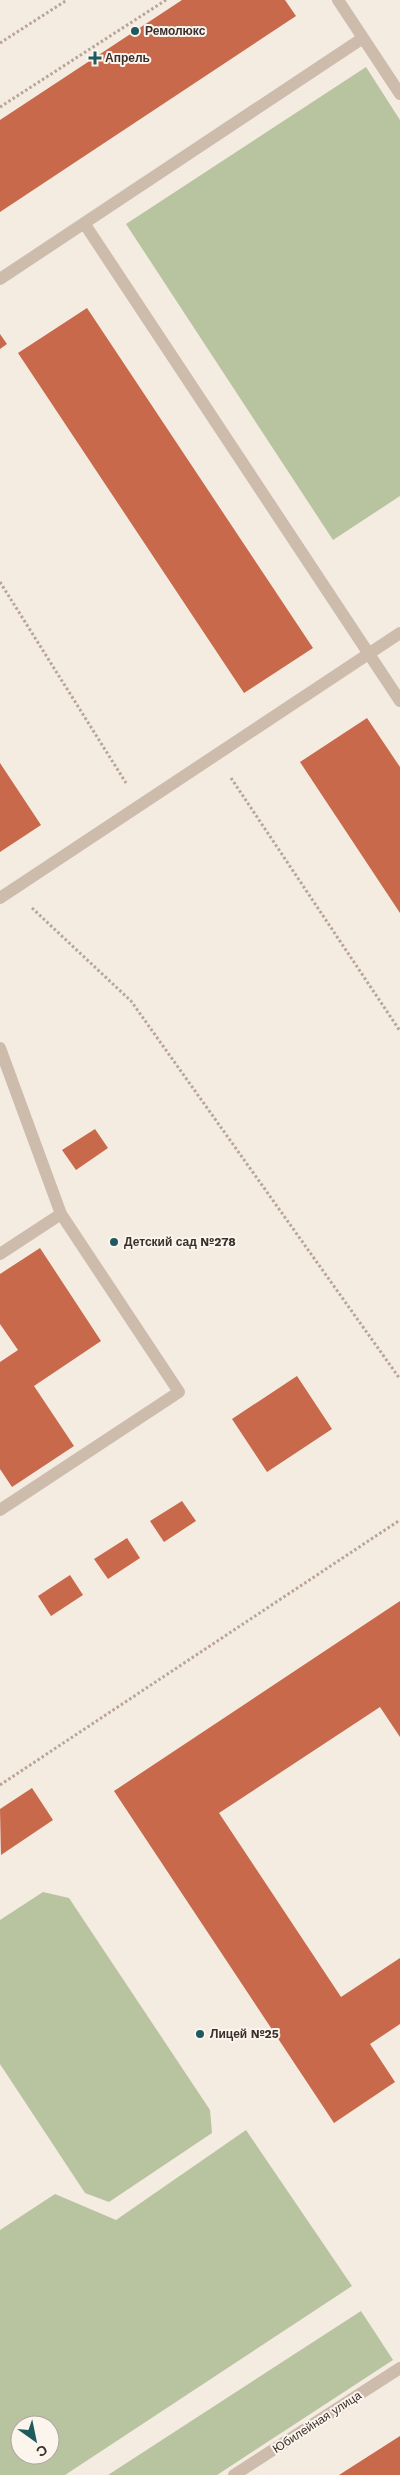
<svg xmlns="http://www.w3.org/2000/svg" width="400" height="2475" font-family="'Work Sans',sans-serif">
  <rect width="100%" height="100%" fill="#f4ebe1"/>
  <!-- green -->
  <path fill="#b8c4a0" fill-rule="evenodd" d="M366,67L400,120V496L333,540L126,224Z
    M43,1892L69,1898L210,2110L212,2133L109,2202L85,2193L0,2064V1920Z
    M246,2130L352,2286L65,2475H0V2230L55,2194L116,2220ZM20,2425H50V2455H20Z
    M361,2311L393,2360L217,2475H108Z"/>
  <!-- building -->
  <path fill="#c8694b" d="M182,0H285L296,16L0,212V120Z
    M87,308L313,648L244,693L18,353Z
    M0,334L7,344L0,349Z
    M367,718L400,767V913L300,762Z
    M0,763L41,825L0,852Z
    M95,1129L108,1148L76,1170L62,1150Z
    M40,1248L101,1341L34,1386L74,1446L12,1487L0,1469V1362L18,1350L0,1324V1274Z
    M297,1376L332,1429L267,1472L232,1419Z
    M182,1501L196,1521L164,1542L150,1521Z
    M127,1538L140,1558L108,1579L94,1559Z
    M70,1575L83,1595L51,1616L38,1596Z
    M400,1601V1737L380,1707L219,1813L341,1997L400,1958V2024L370,2044L395,2082L334,2123L114,1791Z
    M32,1788L53,1820L1,1855L0,1809Z
    M400,2436V2475H339Z"/>
  <g fill="none" stroke-linecap="round" stroke-linejoin="round">
    <!-- path -->
    <path stroke="#b9a596" stroke-width="3" stroke-dasharray="2.5 2.5" stroke-linecap="butt" d="M0,43L67,0
      M0,107L166,0
      M0,582L126,783
      M231,778L400,1031
      M32,908L131,1001L400,1379
      M0,1785L400,1520"/>
    <!-- service -->
    <path stroke="#cdbbac" stroke-width="12" d="M338,0L400,94
      M84,223L400,701
      M0,279L363,38
      M0,898L400,633
      M0,1048L61,1214L179,1392L0,1510
      M0,1254L61,1214"/>
    <!-- minor -->
    <path stroke="#cdbbac" stroke-width="12" d="M234,2475L400,2368"/>
  </g>
  <!-- markers -->
  <g fill="#1f5a5e" stroke="#fbf5ee" stroke-width="2">
    <circle cx="135" cy="31" r="5"/>
    <path d="M92.5 50.5h5v5h5v5h-5v5h-5v-5h-5v-5h5z"/>
    <circle cx="114" cy="1242" r="5"/>
    <circle cx="200" cy="2034" r="5"/>
  </g>
  <g text-anchor="middle" dominant-baseline="central" stroke-width="4" stroke-linejoin="round" paint-order="stroke">
    <!-- poi labels -->
    <g font-size="12" font-weight="bold" fill="#3b302b" stroke="#fbf5ee" text-anchor="start">
      <text x="145" y="31">Ремолюкс</text>
      <text x="105" y="58">Апрель</text>
      <text x="124" y="1242">Детский сад №278</text>
      <text x="210" y="2034">Лицей №25</text>
    </g>
    <!-- street labels -->
    <g font-size="12" fill="#3b302b" stroke="#fbf5ee">
      <text transform="translate(317 2422) rotate(-33)">Юбилейная улица</text>
    </g>
  </g>
  <!-- north arrow -->
  <g transform="translate(35 2440) rotate(147)"><circle r="24" fill="#fbf5ee" stroke="#aea6a0"/>
  <path d="M0-4L9 19L0 12L-9 19Z" fill="#1f5a5e"/>
  <text y="-8" font-size="14" font-weight="bold" text-anchor="middle" fill="#3b302b">С</text>
  </g>
</svg>
